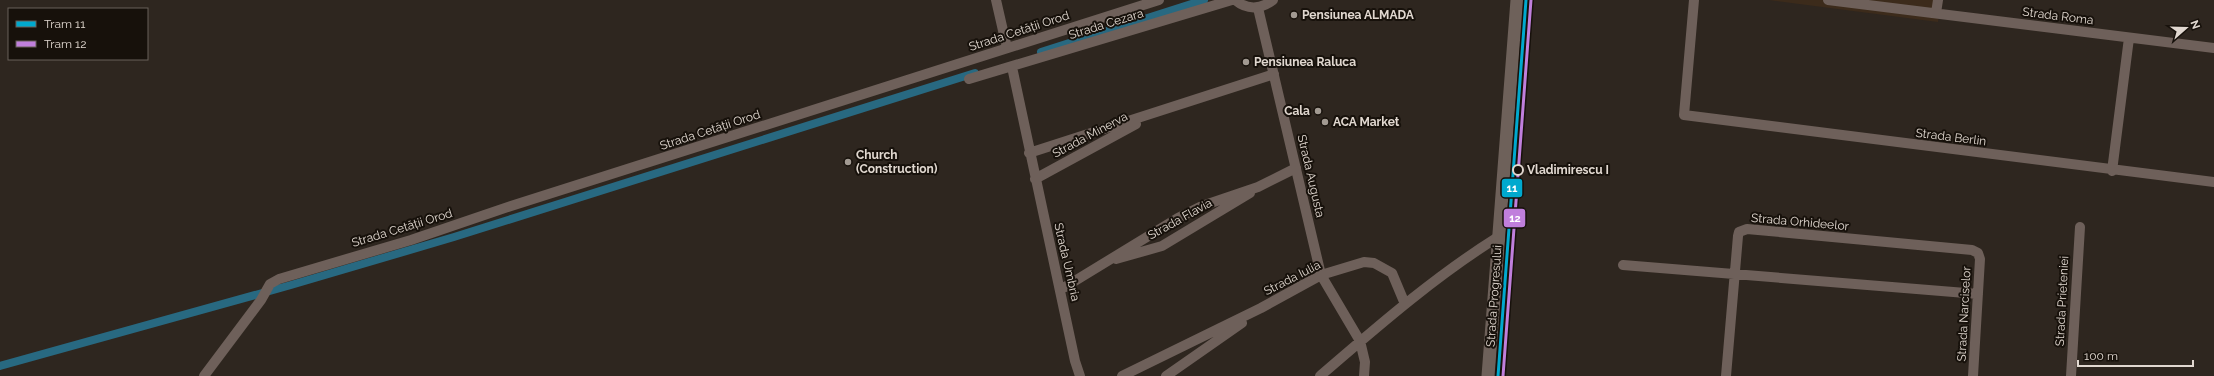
<svg xmlns="http://www.w3.org/2000/svg" width="2214" height="376" font-family="Raleway,sans-serif">
  <rect width="100%" height="100%" fill="#2e261f"/>
  <!-- built -->
  <path fill="#3c2b1b" d="M1769,0H1941L1938,22Z"/>
  <g fill="none" stroke-linecap="round" stroke-linejoin="round">
    <!-- canal -->
    <path stroke="#286981" stroke-width="8" d="M1041,52L1204,0
      M0,366L291,285L454,237L975,73"/>
    <!-- minor -->
    <path stroke="#6e605a" stroke-width="10" d="M996,0L1007,48
      M1235,0C1247,10 1260,10 1273,0
      M1694,0L1684,115L2214,182
      M1828,0L2214,48
      M1258,8L1321,275L1360,341L1365,362L1364,376
      M1936,13L1938,0
      M1012,67L1075,361L1080,376
      M969,79L1232,0
      M1029,153L1274,74
      M2112,171L2129,38
      M1035,179L1136,124
      M1116,259L1162,246L1250,193
      M1623,265L1978,294
      M1060,290L1178,218L1202,206L1258,187L1296,168
      M204,376L261,300L270,284L279,279L411,240L511,206L1159,0
      M1122,376L1261,308L1321,275L1364,262L1374,263L1392,273L1405,304
      M1166,376L1242,323
      M1320,376C1377,327 1434,277 1498,237
      M1726,376L1738,236L1739,232L1747,229L1972,250L1978,253L1980,259L1973,376
      M2071,376L2080,227"/>
    <!-- major -->
    <path stroke="#6e615a" stroke-width="13" d="M1488,376L1517,0"/>
    <defs>
      <path id="tram-1" d="M1498,376L1526,0"/>
      <path id="tram-2" d="M1503,376L1531,0"/>
    </defs>
    <!-- tram-1 casing -->
    <use href="#tram-1" stroke="#17110b" stroke-width="6"/>
    <!-- tram-2 casing -->
    <use href="#tram-2" stroke="#17110b" stroke-width="6"/>
    <!-- tram-1 -->
    <use href="#tram-1" stroke="#00a9ce" stroke-width="3"/>
    <!-- tram-2 -->
    <use href="#tram-2" stroke="#c07fdc" stroke-width="3"/>
  </g>
  <!-- markers -->
  <g fill="#a29a92" stroke="#17110b" stroke-width="1.5">
    <circle cx="1294" cy="15" r="4"/>
    <circle cx="1246" cy="62" r="4"/>
    <circle cx="1318" cy="111" r="4"/>
    <circle cx="1325" cy="122" r="4"/>
    <circle cx="848" cy="162" r="4"/>
  </g>
  <circle fill="#17110b" stroke="#e1d8d0" stroke-width="2" cx="1518" cy="170" r="5"/>
  <g text-anchor="middle" dominant-baseline="central" stroke-width="4" stroke-linejoin="round" paint-order="stroke">
    <!-- poi labels -->
    <g font-size="12" font-weight="bold" fill="#e1d8d0" stroke="#17110b" text-anchor="start">
      <text x="1302" y="15">Pensiunea ALMADA</text>
      <text x="1254" y="62">Pensiunea Raluca</text>
      <text x="1310" y="111" text-anchor="end">Cala</text>
      <text x="1333" y="122">ACA Market</text>
      <text x="856" y="155">Church<tspan x="856" dy="14">(Construction)</tspan></text>
    </g>
    <!-- street labels -->
    <g font-size="12" fill="#e1d8d0" stroke="#17110b">
      <text transform="translate(2058 16) rotate(7)">Strada Roma</text>
      <text transform="translate(1106 24) rotate(-17)">Strada Cezara</text>
      <text transform="translate(1019 31) rotate(-18)">Strada Cetății Orod</text>
      <text transform="translate(710 130) rotate(-18)">Strada Cetății Orod</text>
      <text transform="translate(1090 135) rotate(-28)">Strada Minerva</text>
      <text transform="translate(1951 137) rotate(7)">Strada Berlin</text>
      <text transform="translate(1311 176) rotate(77)">Strada Augusta</text>
      <text transform="translate(1180 219) rotate(-29)">Strada Flavia</text>
      <text transform="translate(1800 222) rotate(5)">Strada Orhideelor</text>
      <text transform="translate(402 228) rotate(-17)">Strada Cetății Orod</text>
      <text transform="translate(1067 262) rotate(77)">Strada Umbria</text>
      <text transform="translate(1292 278) rotate(-27)">Strada Iulia</text>
      <text transform="translate(1494 296) rotate(-86)">Strada Progresului</text>
      <text transform="translate(2062 301) rotate(-87)">Strada Prieteniei</text>
      <text transform="translate(1964 314) rotate(-87)">Strada Narciselor</text>
    </g>
    <!-- stop labels -->
    <g font-size="12" font-weight="bold" fill="#e1d8d0" stroke="#17110b" text-anchor="start">
      <text x="1527" y="170">Vladimirescu I</text>
    </g>
  </g>
  <g stroke="#17110b" stroke-width="1.5">
    <rect x="1501" y="178" width="22" height="20" rx="4" fill="#00a9ce"/>
    <rect x="1503" y="208" width="23" height="20" rx="4" fill="#c07fdc"/>
  </g>
  <g font-size="11" text-anchor="middle" font-weight="bold" fill="#fff">
    <text x="1512" y="192">11</text>
    <text x="1515" y="222">12</text>
  </g>
  <!-- legend -->
  <rect x="8" y="8" width="140" height="52" fill="#17110b" stroke="#68615a"/>
  <rect x="16" y="21" width="20" height="6" fill="#00a9ce" stroke="#68615a"/>
  <text x="44" y="28" font-size="12" fill="#e1d8d0">Tram 11</text>
  <rect x="16" y="41" width="20" height="6" fill="#c07fdc" stroke="#68615a"/>
  <text x="44" y="48" font-size="12" fill="#e1d8d0">Tram 12</text>
  <!-- north arrow -->
  <g transform="translate(2186 28) rotate(70)" stroke="#17110b" stroke-width="3" paint-order="stroke">
  <path d="M0-3L7 15L0 10L-7 15Z" fill="#e1d8d0"/>
  <text y="-6" font-size="11" font-weight="bold" text-anchor="middle" fill="#e1d8d0">N</text>
  </g>
  <!-- scale -->
  <path d="M2078 360v6h115v-6" fill="none" stroke="#e1d8d0" stroke-width="2"/>
  <text x="2084" y="360" font-size="12" fill="#e1d8d0" stroke="#17110b" stroke-width="3" paint-order="stroke">100 m</text>
</svg>
